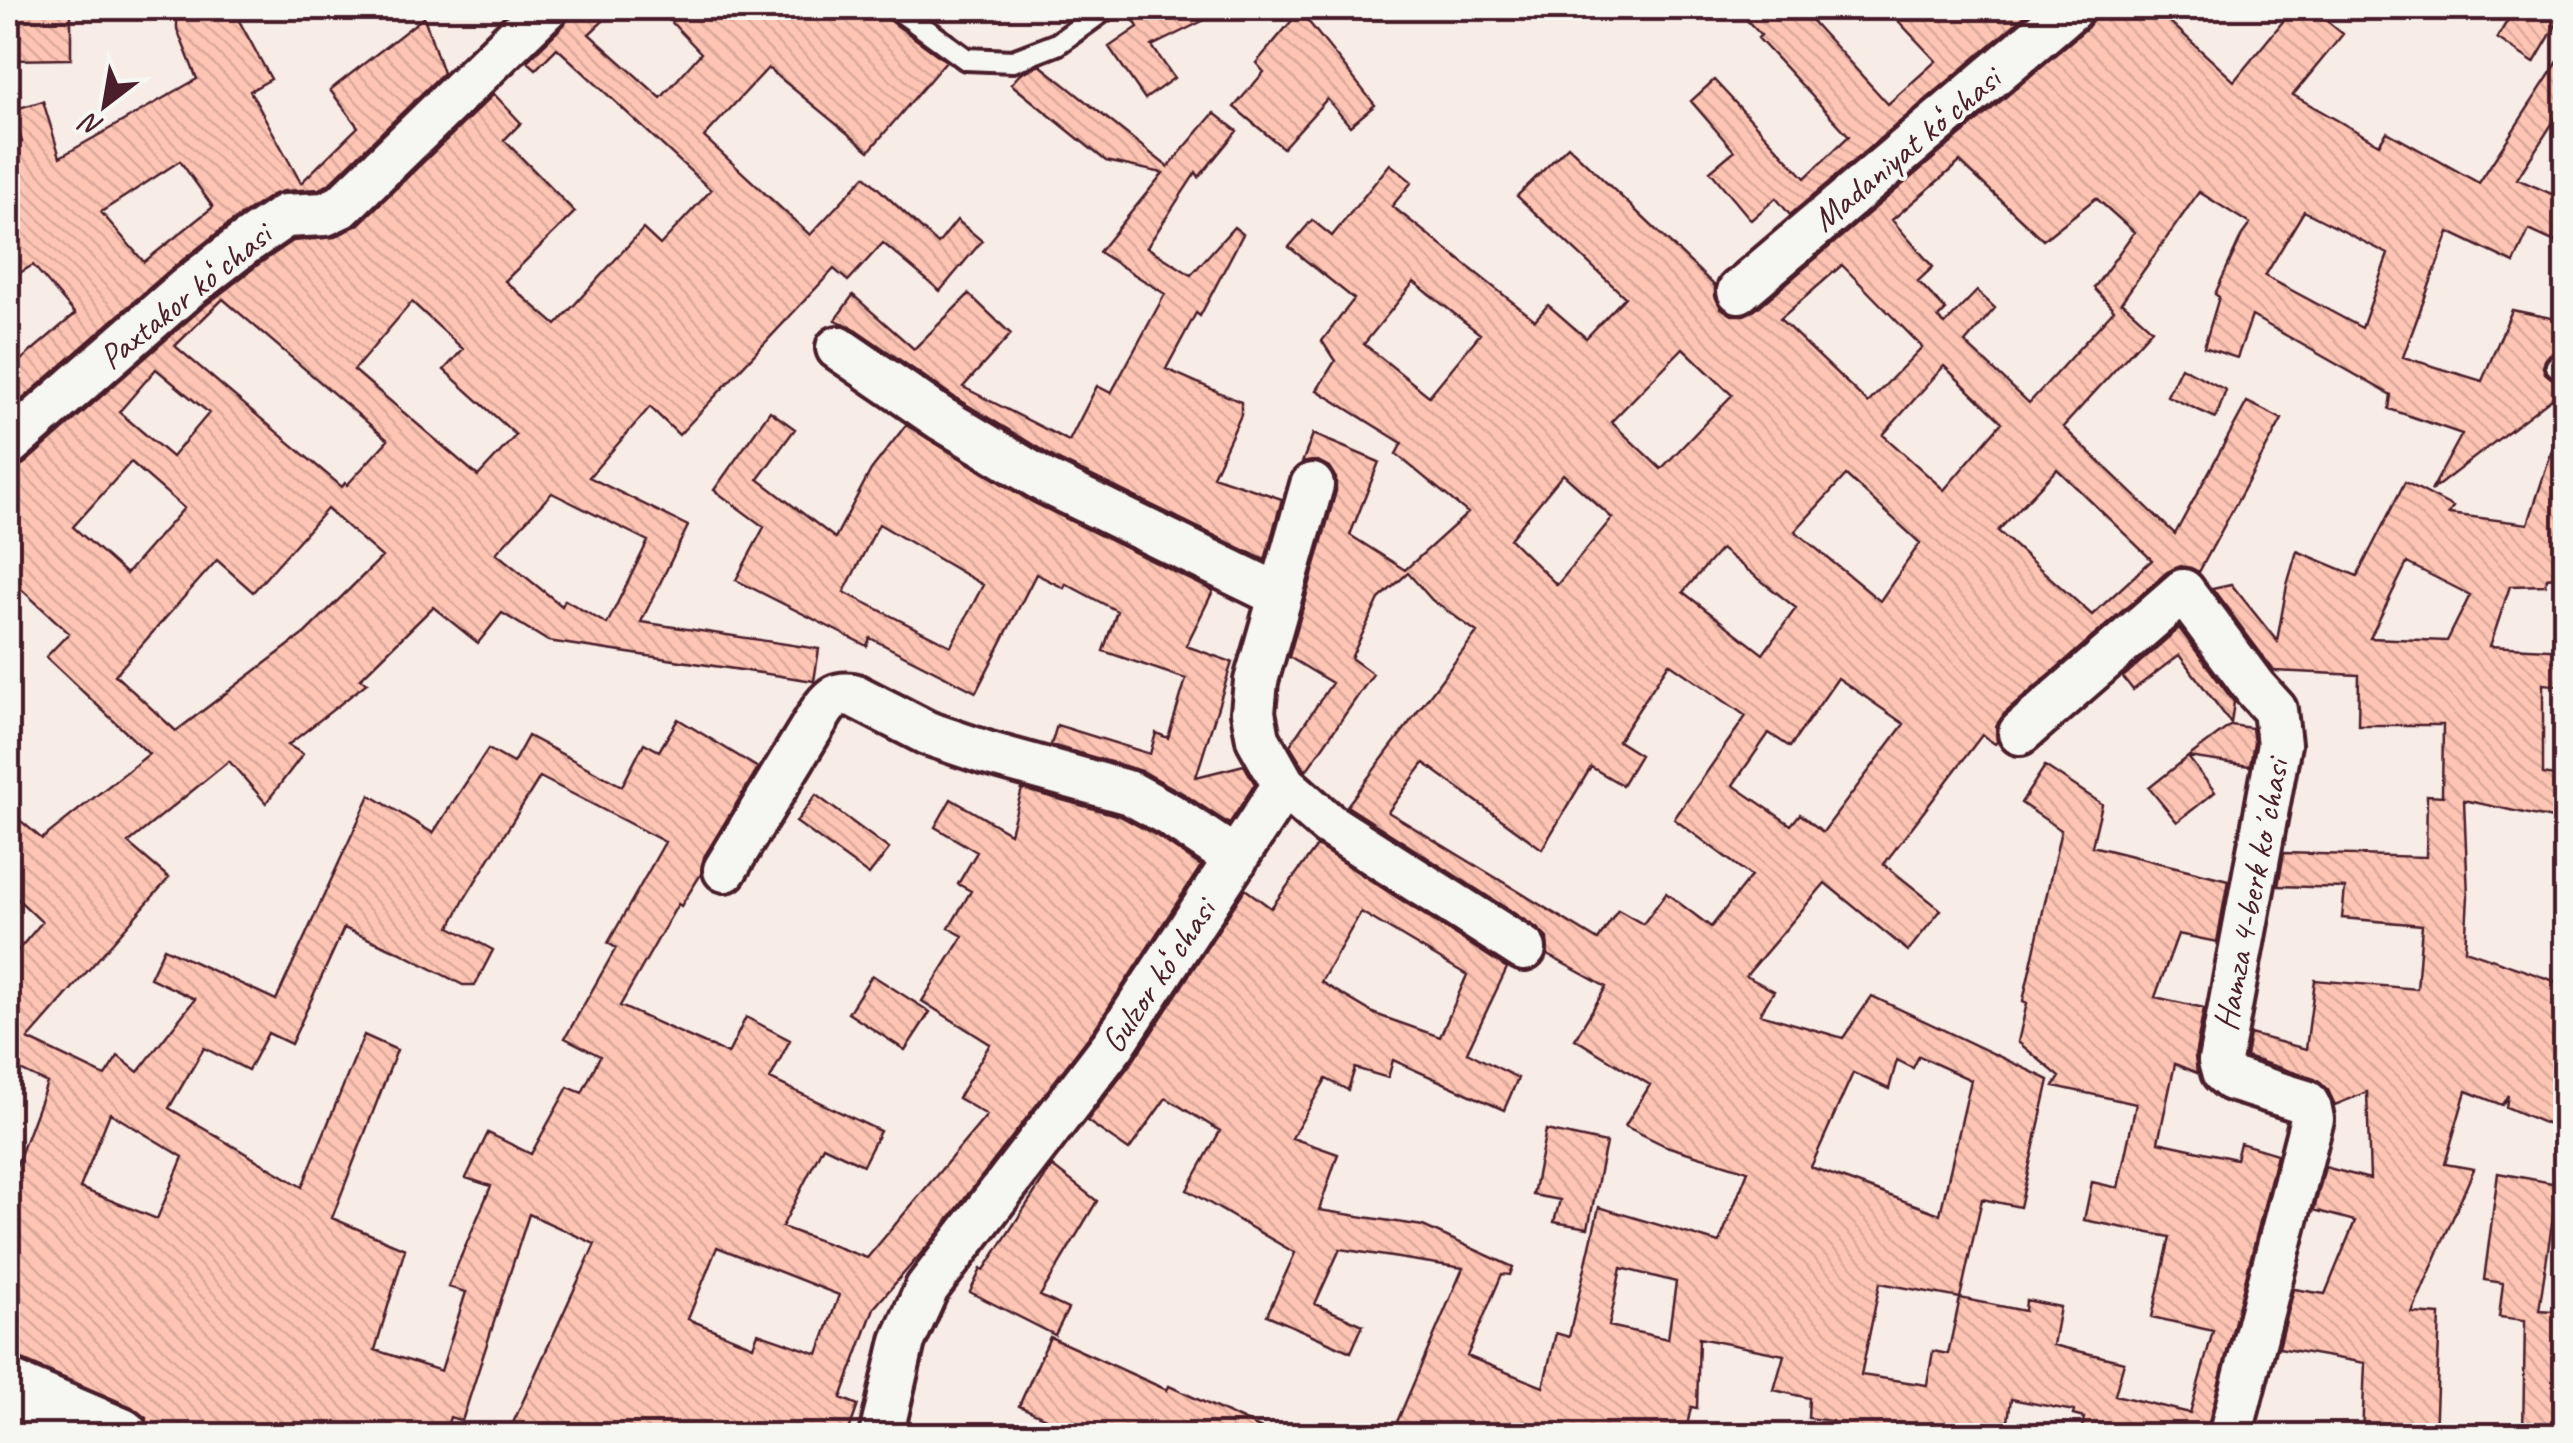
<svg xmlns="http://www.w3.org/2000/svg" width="2573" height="1443" font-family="Caveat,sans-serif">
  <defs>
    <pattern id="building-back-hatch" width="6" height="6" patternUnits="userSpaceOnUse" patternTransform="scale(2.5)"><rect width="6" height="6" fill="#fec5b4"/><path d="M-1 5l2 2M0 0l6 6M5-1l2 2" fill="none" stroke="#dba99b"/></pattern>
  </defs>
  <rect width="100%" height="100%" fill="#f8ece6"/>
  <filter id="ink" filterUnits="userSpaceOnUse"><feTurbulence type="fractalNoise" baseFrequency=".01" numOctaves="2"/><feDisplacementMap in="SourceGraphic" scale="20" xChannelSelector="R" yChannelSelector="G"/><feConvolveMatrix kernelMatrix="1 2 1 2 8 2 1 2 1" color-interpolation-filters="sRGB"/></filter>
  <g filter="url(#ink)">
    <!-- building -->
    <path fill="url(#building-back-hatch)" stroke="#4a1f2b" stroke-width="2.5" fill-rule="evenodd" d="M8,8H71V59L8,60Z
      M177,8H232L271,79L250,91L301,183L358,127L330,90L424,17L443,73L328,185L319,189L284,191L272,195L230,223L170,270L8,412V371L75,314L33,265L8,280V147L22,142L12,110L43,101L60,157L197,79L177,29ZM180,161L213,207L144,262L101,212Z
      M570,8H617L589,34L661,98L701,53L658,8H882L888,19L946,61L869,151L768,68L704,137L810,235L865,176L938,244L957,220L982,241L940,291L883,243L848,281L834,269L679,435L650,407L589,477L688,526L641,622L819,649L814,681L548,641L502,613L478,643L433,607L360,679L367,683L288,745L303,754L266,803L229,761L128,843L169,878L28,1039L105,1076L118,1056L138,1072L195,999L150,978L164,948L276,1000L370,795L433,833L488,749L513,763L528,736L622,786L644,743L659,751L678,719L758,768L704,857L701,874L681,906L678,904L620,1006L728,1054L746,1017L790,1040L770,1079L880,1131L863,1165L823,1146L782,1227L867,1258L987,1115L958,1098L990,1044L922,1001L963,936L949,928L971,891L958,884L977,852L935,827L951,799L1010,833L1022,789L1120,816L1157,836L1201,866L1094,1030L936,1236L874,1308L841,1398L858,1405L847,1436H507L595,1244L529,1214L462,1421L450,1417L444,1436H151L146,1418L132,1407L20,1359L8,1357V1188L47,1083L8,1064V962L42,922L8,890V810L42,839L149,754L46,657L69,633L8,577V469H14L24,464L202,308L259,264L293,241L335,237L359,224L494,94L521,123L504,140L575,212L505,281L556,325L643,229L660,245L711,190L557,48L536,69L527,61L564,25L570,16ZM223,299L388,440L347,485L345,483L342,487L175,346ZM412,302L463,349L444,370L516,435L478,476L354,370ZM156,369L209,413L172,457L119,412ZM131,462L184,508L126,574L73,527ZM552,493L648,541L607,624L565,600L562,606L496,553ZM327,509L382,557L305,633L176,731L115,675L217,560L253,592ZM540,777L665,842L608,943L616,948L565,1038L600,1056L582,1093L568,1087L531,1154L488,1133L466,1178L491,1186L448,1287L466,1292L441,1371L375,1350L405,1249L332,1218L397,1050L364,1035L302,1187L169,1108L204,1048L248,1070L268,1033L291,1044L344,928L399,952L463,985H475L493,950L450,927L465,898ZM110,1113L183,1157L157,1219L80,1188ZM717,1247L839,1295L818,1354L758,1333L753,1346L688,1319Z
      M1126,8H1229L1152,46L1174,78L1145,99L1109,47L1138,27Z
      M1735,8H1800L1888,104L1936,61L1886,8H2034L1790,215L1776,198L1751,220L1710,171L1734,151L1691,101L1714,80L1805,178L1849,136L1758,38L1761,35Z
      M2096,8H2155L2234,81L2294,8H2311L2343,34L2293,95L2379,144L2387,132L2479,183L2566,49V102L2517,179L2566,200V247L2529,230L2514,263L2449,232L2403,357L2482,381L2512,310L2566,321V351L2550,354L2545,360L2543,367L2545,373L2551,378L2566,379V387L2431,491L2462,434L2389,409L2391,395L2252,316L2237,358L2204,347L2219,297L2215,294L2242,235L2250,224L2199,192L2120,304L2122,302L2152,329L2063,427L2175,534L2247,402L2282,419L2199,572L2191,568L2180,566L2167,572L2004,714L1996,726L1997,742L1995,744L1982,735L1884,864L1941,910L1908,951L1825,883L1746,976L1774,991L1760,1014L1843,1038L1872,996L2049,1080L2020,1207L1982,1199L1960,1298L2025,1311L2026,1300L2060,1307L2053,1345L2124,1362L2115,1395L2190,1413L2213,1331L2152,1317L2170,1237L2084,1220L2092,1182L2118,1188L2136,1104L2054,1086L2060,1077L2018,1042L2027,1003L2023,1001L2061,830L2021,803L2045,766L2102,804L2092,846L2228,880L2217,942L2178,934L2155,997L2204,1008L2195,1056L2197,1073L2175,1064L2158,1142L2236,1159L2240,1143L2277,1154L2206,1436H2080L2084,1418L2073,1415L2074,1411L2011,1399L2006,1436H1833L1832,1421L1808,1418L1809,1398L1774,1390L1784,1355L1699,1338L1697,1408L1691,1407L1685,1436H1391L1463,1268L1340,1249L1315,1304L1363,1325L1351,1352L1267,1315L1295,1253L1187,1190L1220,1131L1166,1098L1129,1150L1087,1121L1135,1058L1245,889L1271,908L1317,846L1507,968L1467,1052L1518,1078L1504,1110L1393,1060L1388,1078L1355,1068L1348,1090L1326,1079L1292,1138L1338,1154L1319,1210L1423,1226L1513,1267L1510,1275L1502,1274L1467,1356L1543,1387L1556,1333L1569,1337L1599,1207L1719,1243L1748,1171L1666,1146L1625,1126L1650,1085L1575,1039L1606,987L1548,955L1547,938L1537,928L1347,806L1477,632L1432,600L1408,573L1379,599L1351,658L1373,674L1306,771L1290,745L1332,683L1289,657L1336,491V478L1329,467L1318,461L1302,463L1313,434L1379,462L1350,535L1405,570L1468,513L1396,454L1402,443L1317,390L1335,361L1322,341L1354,299L1289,247L1312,220L1332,236L1390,164L1412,182L1392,206L1535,320L1548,305L1586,338L1625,297L1517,196L1568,146L1715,286V296L1721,308L1732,315H1744L1755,310L2088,27L2095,17ZM1960,162L2043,240L2096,198L2134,232L2094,288L2114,310L2029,403L1965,343L1995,308L1977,291L1945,324L1938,318L1946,310L1918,281L1933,267L1892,220ZM2304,211L2388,254L2362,328L2265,276ZM1842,265L1922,347L1868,403L1780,319ZM1414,282L1480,334L1429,396L1364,344ZM1683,348L1732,395L1661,469L1611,422ZM1944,366L2002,422L1944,490L1883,435ZM2057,469L2152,560L2092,615L1998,531ZM1563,474L1612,518L1557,585L1510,539ZM1846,475L1920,543L1880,601L1795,531ZM1721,549L1796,608L1763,654L1683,592ZM1669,663L1746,716L1674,819L1751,876L1711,927L1666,893L1643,924L1618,910L1598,940L1388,812L1424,763L1542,849L1591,767L1622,785L1640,755L1618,741ZM1838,678L1904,724L1823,832L1800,814L1791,825L1733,785L1769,733L1790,747ZM1361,912L1467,975L1440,1037L1375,1014L1321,982ZM1919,1056L1971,1080L1940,1214L1811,1167L1853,1073L1889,1089L1897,1060L1913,1068ZM1621,1268L1676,1282L1668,1339L1609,1326ZM1880,1283L1960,1298L1948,1354L1933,1351L1927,1385L1861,1375Z
      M2515,8H2566L2534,63L2497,38Z
      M1300,11L1375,105L1350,126L1327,99L1283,148L1234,107L1264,72L1256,63Z
      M1040,65L1168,167L1214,113L1237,131L1199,177L1196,172L1147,247L1191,275L1234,227L1243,234L1200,316L1196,313L1166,369L1241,402V415L1213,476L1282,499L1265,560L1055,458L954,397L852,327L835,320L853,295L914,349L969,294L1011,334L963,387L1069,441L1097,386L1111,393L1165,294L1099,252L1163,173L1106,161L1011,84L1021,73Z
      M2181,367L2226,390L2216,418L2167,396Z
      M770,411L795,429L758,479L835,538L871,470L906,425L1032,502L1213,591L1186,646L1232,662L1196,777L1244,765L1255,784L1229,824L1184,794L1142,771L1051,745L1057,725L1150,754L1156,733L1168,738L1186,679L1103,651L1117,611L1066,584L1064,588L1036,574L976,692L870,638L867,646L736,580L764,527L714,490ZM879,524L983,585L951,646L844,592Z
      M2559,429L2566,430V576L2546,578L2545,585L2510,586L2490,646L2566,650V686L2543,684V774L2566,778V822L2464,800L2468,896L2465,950L2566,985V1132L2506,1107L2508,1095L2502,1105L2466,1091L2445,1164L2474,1169L2412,1313L2440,1315L2435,1436H2362L2365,1363L2279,1348L2294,1289L2325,1294L2355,1221L2314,1210L2325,1167L2370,1179L2367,1092L2335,1105L2328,1090L2315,1079L2246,1057L2250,1034L2306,1049L2315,980L2417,989L2422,925L2342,918L2345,888L2278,886L2284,853L2426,857L2427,795L2444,796L2442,795L2443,725H2358L2359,675L2274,671L2212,588L2231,584L2277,641L2287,585L2297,551L2357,576L2405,482L2453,507L2449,514L2528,524ZM2407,563L2470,595L2447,641L2370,638Z
      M2179,628L2234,702L2231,723L2179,655L2133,690L2123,677Z
      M2231,725L2252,728L2254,743L2250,766L2188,757Z
      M2188,757L2215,792L2177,822L2149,788Z
      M816,795L889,849L869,875L796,822Z
      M872,975L930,1012L905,1050L848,1013Z
      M1546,1130L1606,1143L1588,1228L1554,1222L1560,1200L1533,1195Z
      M1052,1166L1097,1201L1040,1296L1068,1309L1055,1335L970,1292L981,1269L984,1270Z
      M2498,1173L2558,1184L2539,1310L2566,1312V1436H2523L2525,1320L2499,1317L2503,1283L2484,1280Z
      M1050,1337L1167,1390L1169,1386L1277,1436H1085L1019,1406Z"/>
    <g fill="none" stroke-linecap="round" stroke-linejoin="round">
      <defs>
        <path id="lane" d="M896,8L966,59L1013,61L1057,44L1107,8
          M2557,366L2566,365"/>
        <path id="street" d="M1739,291L2072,8
          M838,348L940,418L1043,480L1279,595
          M8,445L186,289L244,244L285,216L325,214L342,206L546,8
          M2020,733L2183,591L2255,688L2275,710L2279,744L2220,1061L2223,1072L2231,1079L2306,1102L2310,1109L2312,1119L2230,1436
          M1284,785L1328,824L1524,949
          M725,870L823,709C832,697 837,693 853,695L927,733L986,753L1130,793L1170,815L1236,859
          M881,1436L903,1341L927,1288L1114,1044L1284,785L1258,739L1253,712L1256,681L1312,485"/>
        <path id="secondary" d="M8,1388L120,1436"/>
      </defs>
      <!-- lane casing -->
      <use href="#lane" stroke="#4a1f2b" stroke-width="28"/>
      <!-- street casing -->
      <use href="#street" stroke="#4a1f2b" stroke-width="50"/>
      <!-- secondary casing -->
      <use href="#secondary" stroke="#4a1f2b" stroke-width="62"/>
      <!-- lane -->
      <use href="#lane" stroke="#f6f6f2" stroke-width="20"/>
      <!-- street -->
      <use href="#street" stroke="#f6f6f2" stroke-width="42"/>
      <!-- secondary -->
      <use href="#secondary" stroke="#f6f6f2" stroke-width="55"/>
    </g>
  </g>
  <g text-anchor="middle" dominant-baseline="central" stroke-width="8" stroke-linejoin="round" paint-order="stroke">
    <!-- street labels -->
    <g font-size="35" fill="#4a1f2b" stroke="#f6f6f2">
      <text transform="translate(1906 149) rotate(-40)">Madaniyat koʻchasi</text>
      <text transform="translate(185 296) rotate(-39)">Paxtakor koʻchasi</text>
      <text transform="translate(2251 895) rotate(-79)">Hamza 4-berk koʼchasi</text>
      <text transform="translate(1158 976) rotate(-56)">Gulzor koʻchasi</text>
    </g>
  </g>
  <!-- margin -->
  <rect width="2573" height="1443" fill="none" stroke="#f6f6f2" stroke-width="40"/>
  <rect x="20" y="20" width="2533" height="1403" fill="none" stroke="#4a1f2b" stroke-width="4" filter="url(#ink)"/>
  <!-- north arrow -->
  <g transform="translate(105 105) rotate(211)" stroke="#f6f6f2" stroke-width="8" paint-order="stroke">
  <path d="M0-8L18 38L0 25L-18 38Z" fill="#4a1f2b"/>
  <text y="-15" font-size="28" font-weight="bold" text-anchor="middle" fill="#4a1f2b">N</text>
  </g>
</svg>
